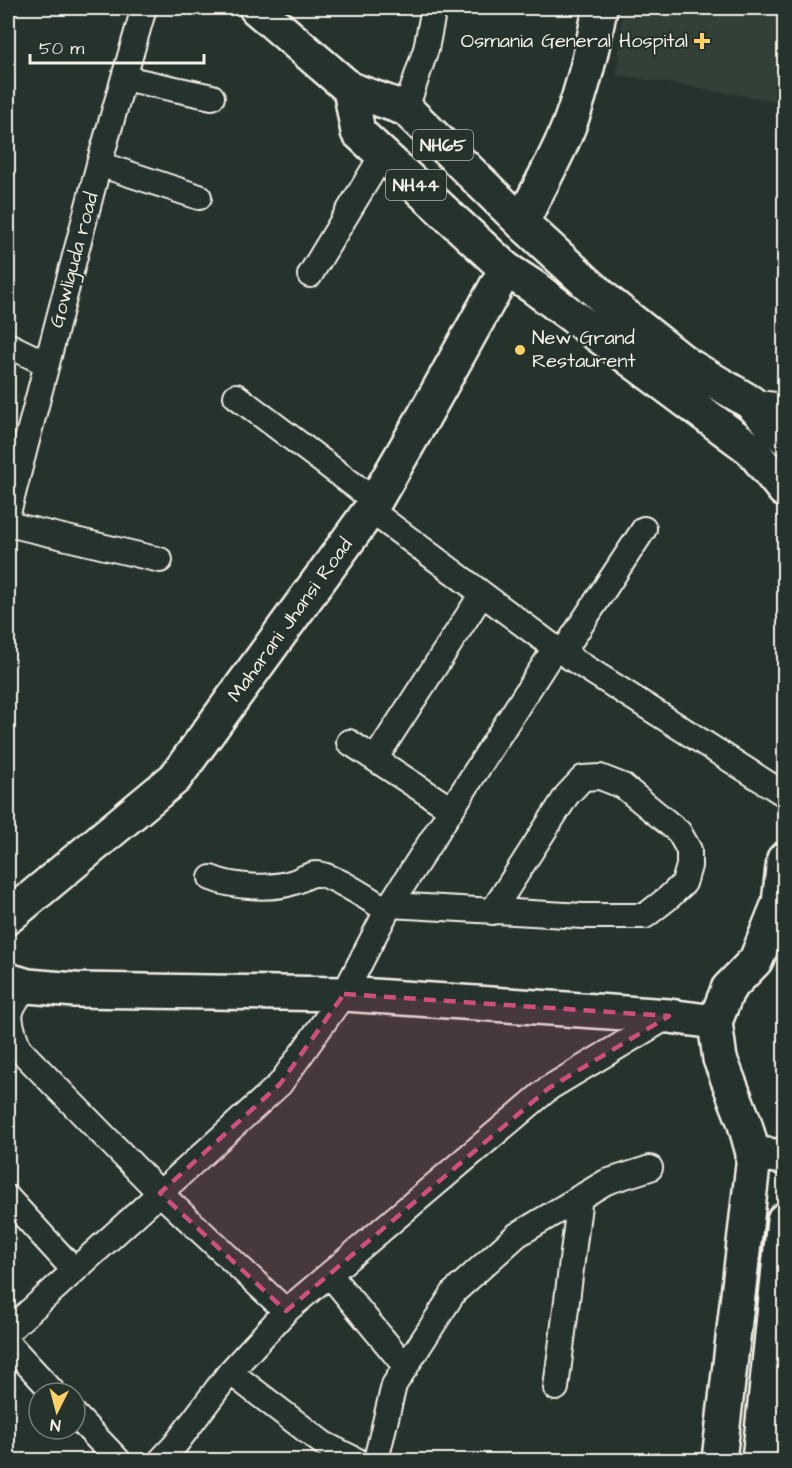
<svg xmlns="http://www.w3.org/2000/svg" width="792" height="1468" font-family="'Architects Daughter',sans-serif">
  <rect width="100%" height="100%" fill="#26332d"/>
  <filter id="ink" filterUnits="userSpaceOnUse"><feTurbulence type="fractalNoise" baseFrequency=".0167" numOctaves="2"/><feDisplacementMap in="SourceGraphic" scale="12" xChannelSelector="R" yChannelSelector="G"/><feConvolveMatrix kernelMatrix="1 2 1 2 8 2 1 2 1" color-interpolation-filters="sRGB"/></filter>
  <g filter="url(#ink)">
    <!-- built -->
    <path fill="#333f39" d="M623,8H784V102L617,75Z"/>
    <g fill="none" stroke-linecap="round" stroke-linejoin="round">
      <defs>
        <path id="street" d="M124,78L212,97
          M406,109L426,49L434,8
          M99,164L199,197
          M310,275L383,154
          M8,345L47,364
          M236,396L375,501
          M750,402L784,406
          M370,510L555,648L784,794
          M8,513L99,164L144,8
          M8,524L160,560
          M563,652L644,529
          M349,742L451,809
          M375,759L482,594
          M211,878C232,887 272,890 294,882C301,880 309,874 316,874C331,873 373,902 387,910
          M390,905L583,916H645L668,898L684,883L689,866V850L679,832L623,786L600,777L583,778L567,795L492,912
          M28,986C4,1012 8,1018 19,1049L160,1193L286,1311
          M8,1198L73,1269
          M330,1275L406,1367
          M8,1331L280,1084L344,994L390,905L555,648
          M8,1343L54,1393
          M230,1372L324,1444L356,1460
          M556,1388L580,1197
          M75,1415L118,1460
          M161,1460L175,1445L230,1372L286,1311L549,1088L669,1016
          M376,1460L394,1385L454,1292L517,1235L606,1182L650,1168"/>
        <path id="secondary" d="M8,917L175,778L370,510L423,418L506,269
          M8,980L28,986L75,990L344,994L669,1016L715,1022"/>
        <path id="highway" d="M256,8L350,89L406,109L522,223L609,303L686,364L750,402L784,437
          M350,89L358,132L506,269L532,286L751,449L784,490
          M522,223C537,189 557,158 570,123C584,85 593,47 600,8
          M753,1153L784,1157
          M719,1460L753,1165V1153L744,1121L720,1059L715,1022L728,989L756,960L779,903L784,859
          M759,1460L784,1220"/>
      </defs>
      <!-- street casing -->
      <use href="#street" stroke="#f4f1e8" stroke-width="28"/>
      <!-- secondary casing -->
      <use href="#secondary" stroke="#f4f1e8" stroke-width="38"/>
      <!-- highway casing -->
      <use href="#highway" stroke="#f4f1e8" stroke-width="38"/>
      <!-- street -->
      <use href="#street" stroke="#26332d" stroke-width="24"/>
      <!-- secondary -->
      <use href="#secondary" stroke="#26332d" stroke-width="33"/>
      <!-- highway -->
      <use href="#highway" stroke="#26332d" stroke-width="33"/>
    </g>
  </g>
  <!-- marked area -->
  <path fill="#ce4e7e" fill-opacity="0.2" stroke="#ce4e7e" stroke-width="4.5" stroke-dasharray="12 8" stroke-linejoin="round" d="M344,994L669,1016L549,1088L286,1311L160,1193L280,1084Z"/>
  <!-- markers -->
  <g fill="#ffd166" stroke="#26332d" stroke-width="2">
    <path d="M699 32h6v6h6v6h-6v6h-6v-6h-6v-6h6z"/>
    <circle cx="520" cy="350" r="6"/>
  </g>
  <g text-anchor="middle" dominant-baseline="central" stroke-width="4.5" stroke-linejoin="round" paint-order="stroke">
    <!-- shield labels -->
    <g fill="#26332d" stroke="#b6b8b0" stroke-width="1.5">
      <rect x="413" y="130" width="60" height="30" rx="4.5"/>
      <rect x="386" y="170" width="60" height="30" rx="4.5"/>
    </g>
    <g font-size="18" font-weight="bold" fill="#f4f1e8">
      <text x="443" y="145">NH65</text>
      <text x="416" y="185">NH44</text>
    </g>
    <!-- poi labels -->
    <g font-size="20" fill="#f4f1e8" stroke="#26332d" text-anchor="end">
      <text x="688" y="41">Osmania General Hospital</text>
      <text x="532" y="338" text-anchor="start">New Grand<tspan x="532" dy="23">Restaurent</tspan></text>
    </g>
    <!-- street labels -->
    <g font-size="20" fill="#f4f1e8" stroke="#26332d">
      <text transform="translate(74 260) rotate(-75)">Gowliguda road</text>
      <text transform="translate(290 620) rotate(-54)">Maharani Jhansi Road</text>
    </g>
  </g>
  <!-- margin -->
  <rect width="792" height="1468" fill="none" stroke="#26332d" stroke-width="30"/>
  <rect x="15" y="15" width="762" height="1438" fill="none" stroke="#f4f1e8" stroke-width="2" filter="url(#ink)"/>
  <!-- north arrow -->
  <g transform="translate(57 1411) rotate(186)"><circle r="28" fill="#26332d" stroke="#787f78" stroke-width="1.5"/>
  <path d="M0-4.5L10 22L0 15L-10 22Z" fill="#ffd166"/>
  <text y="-9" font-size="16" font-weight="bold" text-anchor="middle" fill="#f4f1e8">N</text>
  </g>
  <!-- scale -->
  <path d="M30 54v9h174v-9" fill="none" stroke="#f4f1e8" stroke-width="3"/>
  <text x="39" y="54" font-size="18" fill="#f4f1e8" stroke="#26332d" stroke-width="4.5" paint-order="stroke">50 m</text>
</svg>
